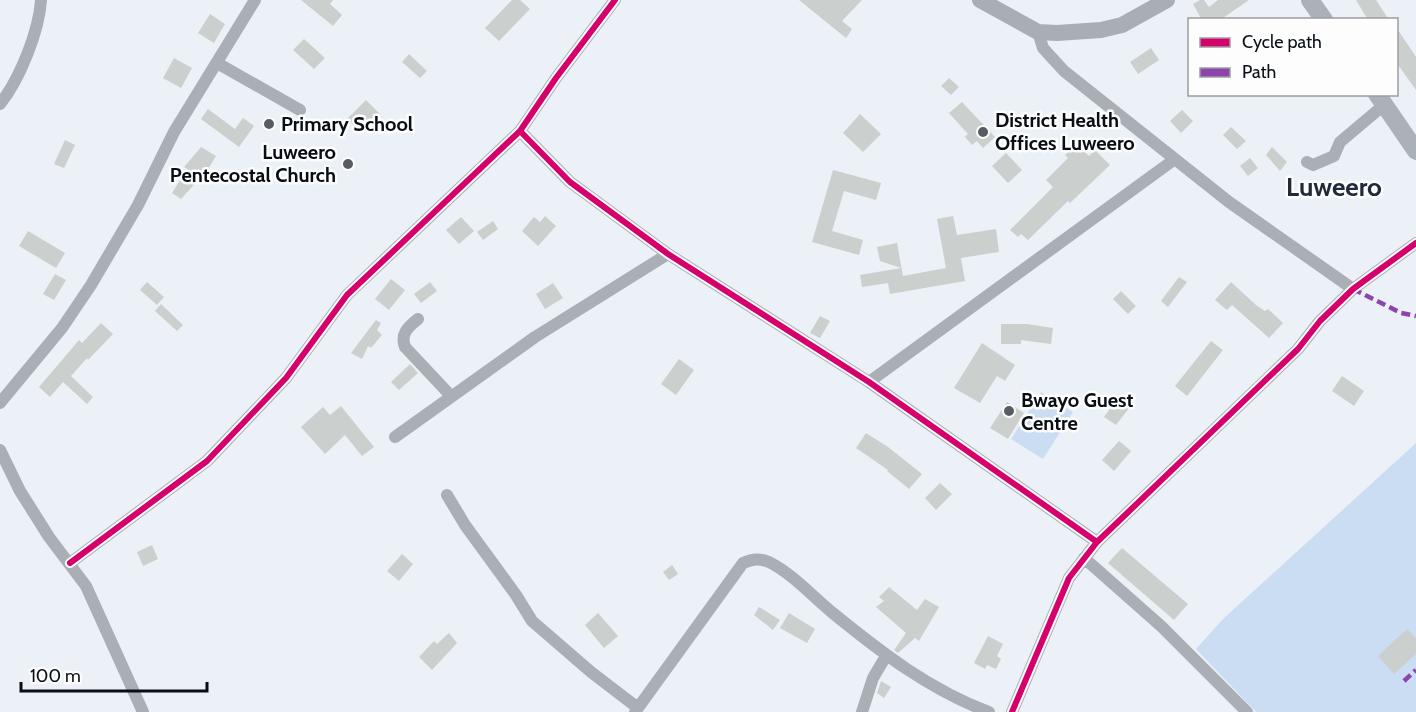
<svg xmlns="http://www.w3.org/2000/svg" width="1416" height="712" font-family="Cabin,sans-serif">
  <rect width="100%" height="100%" fill="#ebf1f7"/>
  <!-- green -->
  <path fill="#caddf3" d="M1041,392L1073,412L1043,459L1011,439Z
    M1416,443V712H1256L1196,649L1223,619Z"/>
  <!-- building -->
  <path fill="#cbcfcd" d="M301,0H333L330,4L342,15L333,26Z
    M512,0H520L530,9L499,41L485,28Z
    M799,0H862L842,21L852,29L846,38Z
    M1200,0H1204L1209,7L1218,0H1249L1220,20H1202L1193,4Z
    M1356,0H1376L1389,20H1368Z
    M210,14L225,24L214,43L198,33Z
    M1396,27L1416,57V90L1396,62Z
    M304,39L325,58L314,69L293,50Z
    M1151,48L1159,60L1138,74L1130,62Z
    M409,54L427,71L420,78L402,62Z
    M174,58L192,68L181,88L163,78Z
    M949,78L959,87L951,95L941,86Z
    M366,100L380,114L361,133L347,119Z
    M962,102L995,137L983,148L977,141L972,145L965,137L968,134L949,113Z
    M208,109L235,129L243,118L254,126L239,147L201,119Z
    M1182,110L1193,121L1181,133L1170,121Z
    M860,114L881,134L863,152L843,133Z
    M1231,127L1246,141L1237,149L1223,135Z
    M65,140L75,145L64,168L54,164Z
    M1077,144L1089,156L1095,150L1110,165L1070,203L1068,201L1028,240L1021,234L1018,237L1010,230L1053,187L1046,180L1068,158L1065,155Z
    M201,147L216,156L202,179L200,178L181,199L172,193L187,169L184,167Z
    M1272,147L1287,162L1280,171L1266,155Z
    M1006,153L1022,170L1008,183L992,166Z
    M1250,158L1258,168L1248,176L1240,166Z
    M833,170L881,183L876,200L844,191L832,231L863,240L859,255L812,242Z
    M545,216L556,226L538,246L522,231L534,217L540,222Z
    M953,216L957,235L996,229L999,252L961,258L965,281L890,294L888,283L862,287L860,275L901,268L880,261L877,247L897,243L903,276L946,268L937,219Z
    M461,217L474,231L459,244L446,230Z
    M493,221L498,229L483,240L477,232Z
    M28,231L65,253L56,268L19,246Z
    M55,274L66,280L54,300L43,294Z
    M1179,277L1187,282L1168,307L1161,301Z
    M391,279L405,290L389,310L375,299Z
    M147,282L164,297L157,305L140,290Z
    M430,282L437,291L421,303L414,294Z
    M1231,282L1256,305L1265,311L1268,309L1283,323L1269,338L1232,305L1227,310L1215,300Z
    M553,283L563,298L545,309L536,294Z
    M1121,291L1136,306L1128,314L1113,299Z
    M161,304L183,325L177,331L155,311Z
    M820,316L830,321L820,338L810,333Z
    M376,320L381,323L377,330L382,335L371,348L368,346L362,359L351,353Z
    M101,323L113,334L88,360L87,358L71,376L93,397L87,404L63,382L50,397L39,387L79,340L82,343Z
    M1001,324H1027L1053,328L1051,344L1021,340V344H1001Z
    M1211,341L1223,350L1187,396L1175,386Z
    M982,343L1015,365L1005,381L997,376L980,403L954,388Z
    M679,359L694,370L676,395L661,384Z
    M410,364L418,373L399,390L391,382Z
    M1342,376L1364,391L1354,406L1332,391Z
    M1118,398L1130,407L1116,425L1104,417Z
    M1007,402L1024,413L1008,439L990,428Z
    M341,406L374,447L362,456L345,435L325,454L301,427L323,407L330,415Z
    M866,433L888,447L922,474L909,489L887,471L888,470L856,448Z
    M1119,441L1131,451L1114,471L1102,460Z
    M940,483L952,494L936,510L925,498Z
    M152,545L158,559L143,566L137,552Z
    M1122,548L1188,604L1174,620L1108,563Z
    M402,554L413,564L399,581L387,571Z
    M672,565L678,574L669,580L663,572Z
    M889,587L917,610L925,599L939,607L919,641L915,638L898,653L894,650L906,633L876,607L884,601L879,597Z
    M759,607L780,620L773,630L754,615Z
    M598,613L618,636L604,648L585,625Z
    M789,613L815,629L807,643L780,628Z
    M1407,629L1416,638V654L1394,674L1378,656Z
    M449,633L457,643L432,670L419,657L434,641L437,644Z
    M988,636L1003,644L997,656L1001,659L996,669L987,665L985,669L974,663Z
    M881,681L891,687L884,698L877,693Z"/>
  <g fill="none" stroke-linecap="round" stroke-linejoin="round">
    <!-- minor -->
    <path stroke="#aaafb5" stroke-width="12" d="M1038,32L1043,48L1064,71L1229,202L1353,289
      M217,63L300,110
      M0,104C20,79 39,31 41,0
      M520,131L570,182L668,254L869,382L1097,542
      M1307,162L1313,165L1334,156L1340,142L1384,105
      M418,319C408,327 400,334 405,347L451,396
      M869,382L1175,159
      M0,403L62,328L91,285L138,205L174,132L255,0
      M395,437L535,337L668,254
      M0,450L20,491L49,537L86,586L143,712
      M447,495L465,525L516,595L532,621L591,672L638,708
      M1084,558L1161,626L1247,712
      M70,563L207,461L286,378L347,295L520,131L556,78L615,0
      M635,712L743,563C752,559 759,558 769,562C793,574 813,597 834,614C882,653 930,690 989,712
      M862,712L873,678L886,656
      M1012,712L1069,578L1097,542L1298,349L1320,321L1353,289L1416,243"/>
    <!-- secondary -->
    <path stroke="#a8aeb4" stroke-width="16" d="M980,0L1038,32L1057,33L1101,30L1122,25L1167,0"/>
    <!-- primary -->
    <path stroke="#abb1b8" stroke-width="18" d="M1310,0L1324,20
      M1377,94L1416,151"/>
    <!-- quiet -->
    <path stroke="#8e44ad" stroke-width="4.5" stroke-dasharray="9 4.5" stroke-linecap="butt" d="M1353,289L1401,313L1416,316
      M1404,681L1416,670"/>
    <defs>
      <path id="cycleway" d="M520,131L570,182L668,254L869,382L1097,542
        M70,563L207,461L286,378L347,295L520,131L556,78L615,0
        M1012,712L1069,578L1097,542L1298,349L1320,321L1353,289L1416,243"/>
    </defs>
    <!-- cycleway casing -->
    <use href="#cycleway" stroke="#fdfdfd" stroke-width="10"/>
    <!-- cycleway -->
    <use href="#cycleway" stroke="#d6006c" stroke-width="6"/>
  </g>
  <!-- markers -->
  <g fill="#575d63" stroke="#fdfdfd" stroke-width="2">
    <circle cx="269" cy="124" r="6"/>
    <circle cx="983" cy="132" r="6"/>
    <circle cx="348" cy="164" r="6"/>
    <circle cx="1009" cy="411" r="6"/>
  </g>
  <g text-anchor="middle" dominant-baseline="central" stroke-width="5" stroke-linejoin="round" paint-order="stroke">
    <!-- poi labels -->
    <g font-size="20" font-weight="bold" fill="#080e14" stroke="#fdfdfd" text-anchor="start">
      <text x="995" y="120">District Health<tspan x="995" dy="23">Offices Luweero</tspan></text>
      <text x="281" y="124">Primary School</text>
      <text x="336" y="152" text-anchor="end">Luweero<tspan x="336" dy="23">Pentecostal Church</tspan></text>
      <text x="1021" y="400">Bwayo Guest<tspan x="1021" dy="23">Centre</tspan></text>
    </g>
    <!-- district labels -->
    <g font-size="26" font-weight="bold" fill="#1f2b3a" stroke="#fdfdfd">
      <text x="1334" y="187">Luweero</text>
    </g>
  </g>
  <!-- legend -->
  <rect x="1188" y="18" width="210" height="78" fill="#fdfdfd" stroke="#9b9da0" stroke-width="1.5"/>
  <rect x="1200" y="38" width="30" height="9" fill="#d6006c" stroke="#9b9da0" stroke-width="1.5"/>
  <text x="1242" y="48" font-size="18" fill="#080e14">Cycle path</text>
  <rect x="1200" y="68" width="30" height="9" fill="#8e44ad" stroke="#9b9da0" stroke-width="1.5"/>
  <text x="1242" y="78" font-size="18" fill="#080e14">Path</text>
  <!-- scale -->
  <path d="M21 682v9h186v-9" fill="none" stroke="#080e14" stroke-width="3"/>
  <text x="30" y="682" font-size="18" fill="#080e14" stroke="#fdfdfd" stroke-width="4.5" paint-order="stroke">100 m</text>
</svg>
